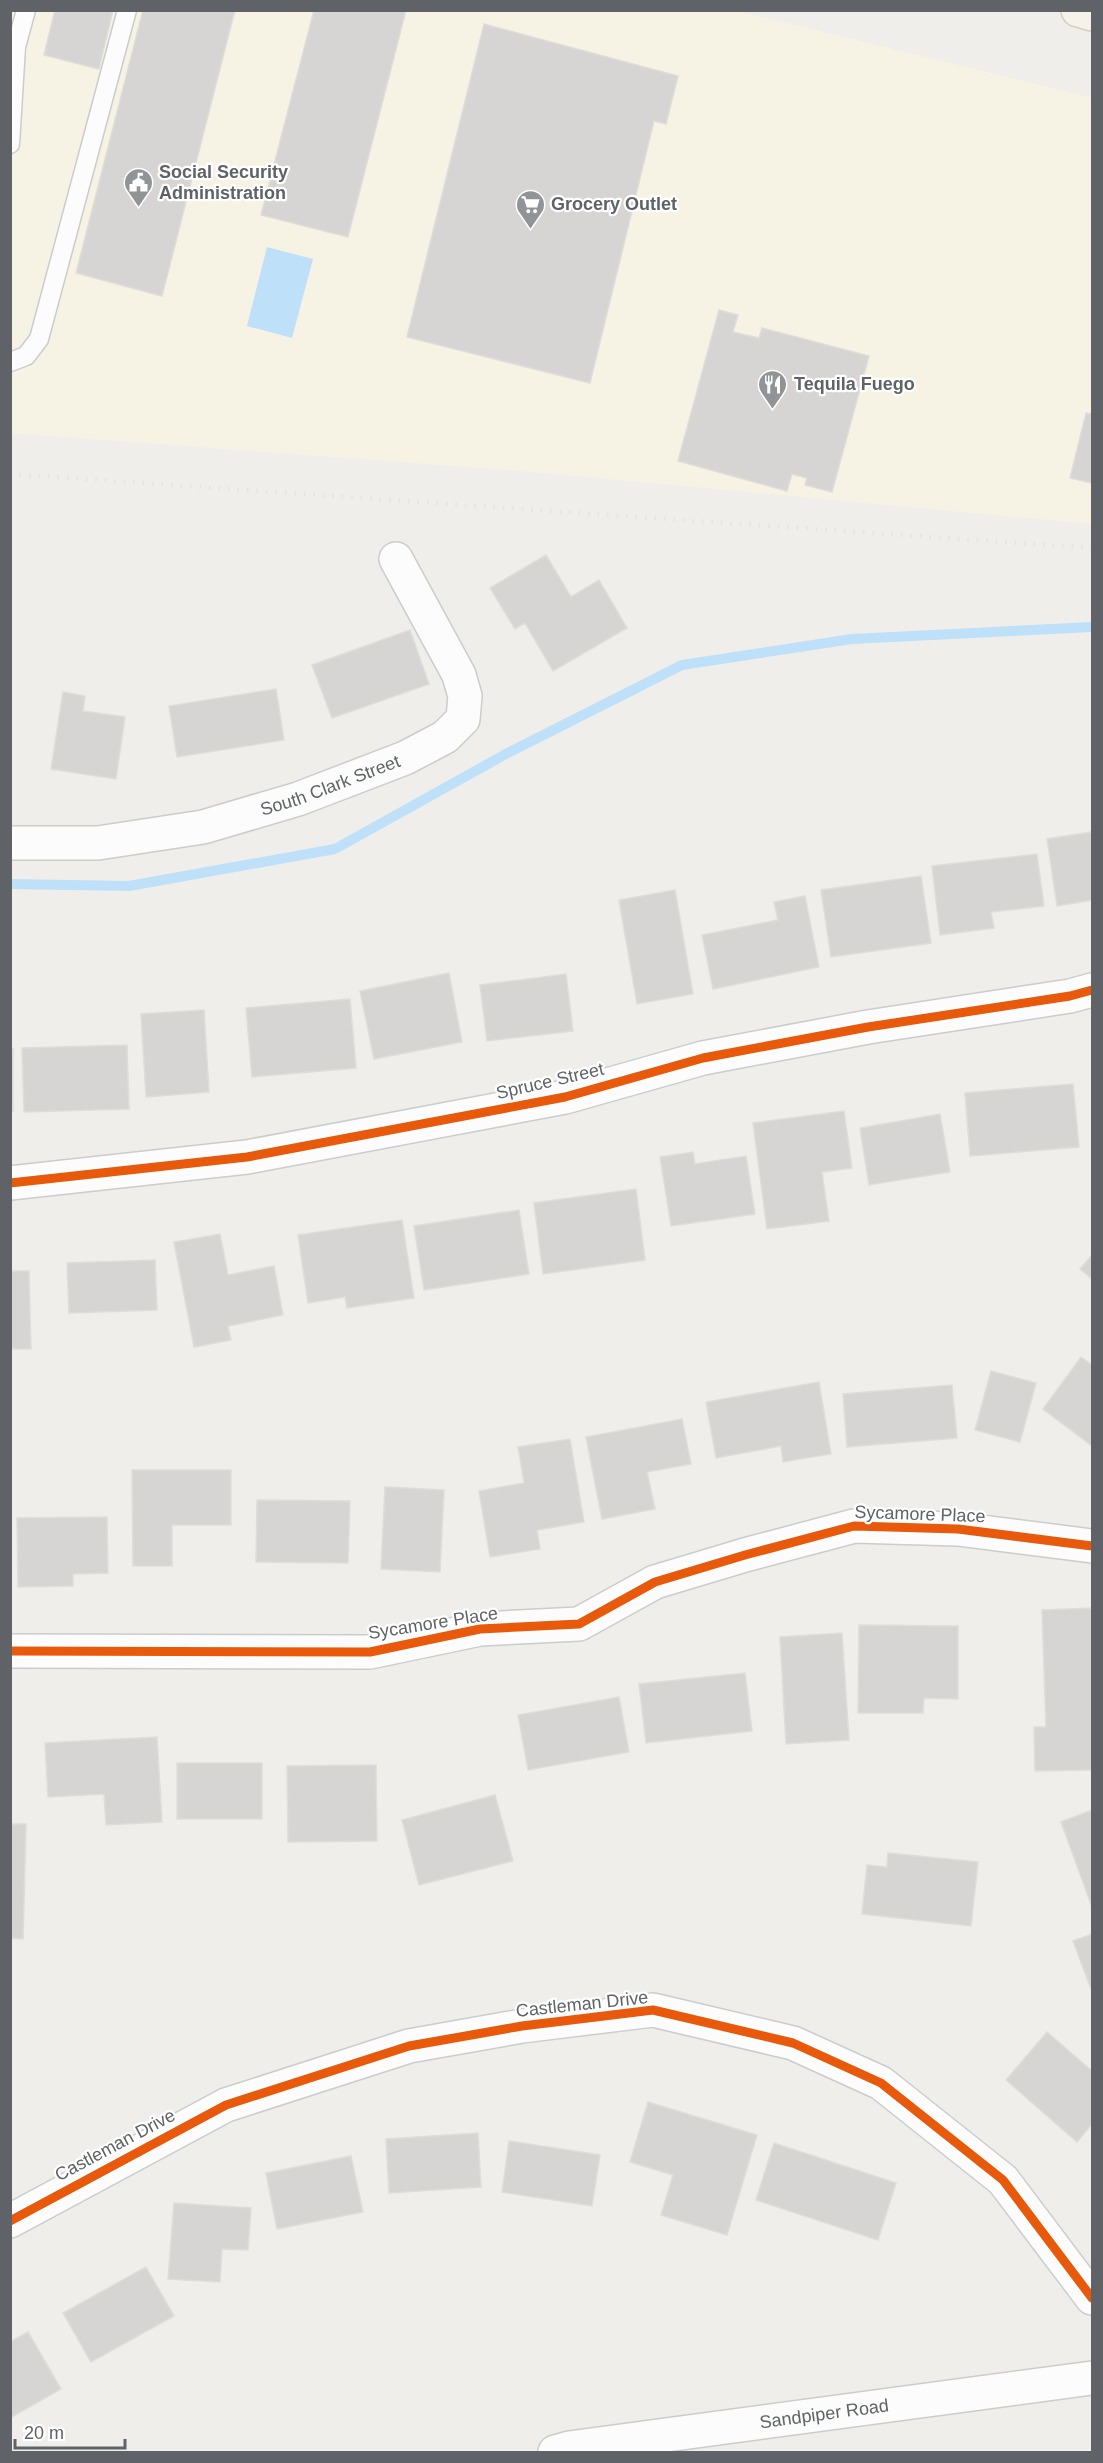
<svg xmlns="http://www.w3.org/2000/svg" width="1103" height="2463" font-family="Helvetica,sans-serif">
  <rect width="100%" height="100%" fill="#efeeea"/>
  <!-- commercial -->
  <path fill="#f7f3e4" d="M10,11H738L1092,98V524L521,471L11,433Z"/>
  <!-- water -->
  <path fill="#bfe0f9" d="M267,247L313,259L292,338L247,326Z"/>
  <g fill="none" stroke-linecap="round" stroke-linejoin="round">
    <!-- stream -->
    <path stroke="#bfe0f9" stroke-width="10" d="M10,884L129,886L335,849L504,755L682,665L852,639L1092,627"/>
  </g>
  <!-- building -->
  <path fill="#d6d5d3" stroke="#deddd9" stroke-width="1.5" d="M55,10H113L99,69L44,55Z
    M143,10H235L162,296L76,273Z
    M314,10H406L348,237L261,215Z
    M484,24L678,76L666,124L654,121L590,383L407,337Z
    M719,310L738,315L733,332L759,338L762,328L869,356L832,492L805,485L807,478L792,474L787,491L678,461Z
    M1086,413L1092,414V483L1070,478Z
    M546,555L571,597L599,580L627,628L553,671L525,623L515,629L490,588Z
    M410,630L429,684L332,718L312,665Z
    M276,689L284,740L177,757L169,706Z
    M63,692L85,696L83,711L125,717L116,779L51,769Z
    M1092,832V900L1057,906L1047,839Z
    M1037,854L1044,906L991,912L994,928L940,935L932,866Z
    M921,876L931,943L831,957L821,890Z
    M675,890L693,994L637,1004L619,900Z
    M805,896L819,967L713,989L702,935L778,920L774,902Z
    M449,973L462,1042L374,1059L360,991Z
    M566,974L573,1031L487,1041L480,985Z
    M350,999L356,1068L252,1077L246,1008Z
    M204,1010L209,1092L146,1097L141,1014Z
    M127,1045L129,1109L24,1112L22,1048Z
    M10,1049H13V1111H10Z
    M1073,1084L1079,1147L970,1156L965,1093Z
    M844,1111L852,1168L822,1172L829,1221L767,1229L753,1123Z
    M940,1114L950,1172L869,1185L860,1128Z
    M693,1152L695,1164L746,1156L755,1214L671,1226L660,1157Z
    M636,1189L645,1260L543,1274L534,1203Z
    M519,1210L529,1274L424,1290L414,1226Z
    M402,1220L414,1298L347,1308L345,1297L308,1303L298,1235Z
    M220,1234L228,1275L274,1266L283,1315L228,1326L231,1340L194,1347L174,1242Z
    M1092,1255V1279L1080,1269Z
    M155,1260L157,1310L69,1313L67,1263Z
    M10,1271H29L31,1349H10Z
    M1081,1357L1092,1365V1446L1043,1409Z
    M991,1371L1036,1383L1020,1442L975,1430Z
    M819,1382L831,1454L783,1462L781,1446L716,1458L706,1402Z
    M952,1385L957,1438L847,1447L843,1394Z
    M682,1419L691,1464L647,1472L655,1509L602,1519L586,1437Z
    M570,1439L584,1522L537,1530L540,1549L490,1557L479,1491L524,1483L518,1447Z
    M132,1470H231V1525H172V1566H133Z
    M385,1487L444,1490L440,1572L381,1569Z
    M257,1500L350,1501L348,1563L256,1562Z
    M107,1517L108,1573L73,1574V1586L18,1587L17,1518Z
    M1092,1608V1770L1035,1771L1034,1727H1046L1042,1610Z
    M859,1625L958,1626V1699L924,1698L923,1713H858Z
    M842,1633L849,1740L786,1744L780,1637Z
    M745,1673L752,1731L646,1743L639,1684Z
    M619,1697L629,1752L528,1770L518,1715Z
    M157,1737L162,1822L106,1825L104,1794L48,1797L45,1743Z
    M177,1763H262V1819H177Z
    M376,1765L377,1841L288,1842L287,1766Z
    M495,1795L513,1861L419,1885L402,1820Z
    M1092,1810V1907L1061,1822Z
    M10,1824H26L23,1939L10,1938Z
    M888,1853L978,1862L971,1926L862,1914L867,1865L887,1867Z
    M1092,1934V1989H1091L1073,1941Z
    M1047,2032L1092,2071V2124L1077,2142L1006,2080Z
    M648,2102L757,2135L727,2235L661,2215L673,2175L630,2162Z
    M478,2133L481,2187L389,2193L386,2139Z
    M509,2141L600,2155L592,2206L502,2192Z
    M774,2143L896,2183L878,2240L756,2200Z
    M351,2156L363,2212L277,2229L266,2173Z
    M174,2203L251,2208L248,2250L222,2249L220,2282L168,2279Z
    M146,2267L174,2316L91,2362L63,2313Z
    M28,2332L61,2389L10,2418V2342Z"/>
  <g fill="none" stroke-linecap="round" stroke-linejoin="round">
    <defs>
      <path id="lane" d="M10,144L16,47L26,10
        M10,362L26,356L39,339L127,10"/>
      <g id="street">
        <path id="s1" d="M10,843H98L203,827L298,799L405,758L445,737L463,719L465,696L459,675L396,559"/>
        <path d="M10,1183L247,1157L565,1097L703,1058L868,1027L1070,996L1092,990"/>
        <path d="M10,1651L370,1652L480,1629L579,1624L655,1582L745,1555L854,1526L958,1529L1092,1546"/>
        <path d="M10,2221L226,2105L409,2046L522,2026L653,2010L793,2043L881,2083L1003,2180L1092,2298"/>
        <path id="s2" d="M555,2452L569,2448L1092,2378"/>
      </g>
      <path id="primary" d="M1078,10L1092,14"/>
    </defs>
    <!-- lane casing -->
    <use href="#lane" stroke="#cbcccc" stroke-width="21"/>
    <!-- street casing -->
    <use href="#street" stroke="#cbcccc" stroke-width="36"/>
    <!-- primary casing -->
    <use href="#primary" stroke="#d7ceb8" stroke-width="36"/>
    <!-- lane -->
    <use href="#lane" stroke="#fdfcfc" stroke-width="18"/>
    <!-- street -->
    <use href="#street" stroke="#fdfcfc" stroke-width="33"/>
    <!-- primary -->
    <use href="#primary" stroke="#f4f2e9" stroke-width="33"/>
    <!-- rail -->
    <path stroke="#e4e4e4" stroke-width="4.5" stroke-dasharray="1.5 8" stroke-linecap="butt" d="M10,474L1092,548"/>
    <defs>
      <path id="cycleway" d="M10,1183L247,1157L565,1097L703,1058L868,1027L1070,996L1092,990
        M10,1651L370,1652L480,1629L579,1624L655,1582L745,1555L854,1526L958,1529L1092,1546
        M10,2221L226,2105L409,2046L522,2026L653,2010L793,2043L881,2083L1003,2180L1092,2298"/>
    </defs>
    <!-- cycleway casing -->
    <use href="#cycleway" stroke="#fff" stroke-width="13"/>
    <!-- cycleway -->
    <use href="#cycleway" stroke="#e8590c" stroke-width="9"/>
  </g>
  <!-- icons -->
  <defs>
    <symbol id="civic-pin" viewBox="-11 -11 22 30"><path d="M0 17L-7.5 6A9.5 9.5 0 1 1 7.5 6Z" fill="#919496" stroke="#fff"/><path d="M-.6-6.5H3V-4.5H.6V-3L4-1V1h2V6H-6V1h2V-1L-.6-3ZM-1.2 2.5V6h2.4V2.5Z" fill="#fff"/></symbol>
    <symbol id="supermarket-pin" viewBox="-11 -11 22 30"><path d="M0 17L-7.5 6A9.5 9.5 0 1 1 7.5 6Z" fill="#919496" stroke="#fff"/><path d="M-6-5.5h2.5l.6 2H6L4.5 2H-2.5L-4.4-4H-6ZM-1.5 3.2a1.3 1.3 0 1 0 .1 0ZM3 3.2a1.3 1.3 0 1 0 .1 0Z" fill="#fff"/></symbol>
    <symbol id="restaurant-pin" viewBox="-11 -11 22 30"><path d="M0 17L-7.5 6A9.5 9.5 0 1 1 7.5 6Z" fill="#919496" stroke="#fff"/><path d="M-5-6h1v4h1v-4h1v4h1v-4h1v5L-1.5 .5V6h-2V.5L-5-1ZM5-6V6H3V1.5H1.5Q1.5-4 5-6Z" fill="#fff"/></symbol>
  </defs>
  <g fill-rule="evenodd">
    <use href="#civic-pin" x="122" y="166" width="33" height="45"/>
    <use href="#supermarket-pin" x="514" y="188" width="33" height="45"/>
    <use href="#restaurant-pin" x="756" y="368" width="33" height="45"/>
  </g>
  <g text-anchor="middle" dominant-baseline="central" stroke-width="4.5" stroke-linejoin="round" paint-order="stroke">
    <!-- poi labels -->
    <g font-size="18" font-weight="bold" fill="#5f6368" stroke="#fff" text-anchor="start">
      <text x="159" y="172">Social Security<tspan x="159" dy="21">Administration</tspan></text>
      <text x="551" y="204">Grocery Outlet</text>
      <text x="794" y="384">Tequila Fuego</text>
    </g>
    <!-- street labels -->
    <g font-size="18" fill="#5f6368" stroke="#fff">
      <text stroke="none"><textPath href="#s1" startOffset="328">South Clark Street</textPath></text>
      <text transform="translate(550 1081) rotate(-13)">Spruce Street</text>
      <text transform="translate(920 1514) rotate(2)">Sycamore Place</text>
      <text transform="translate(433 1623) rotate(-9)">Sycamore Place</text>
      <text transform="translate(582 2004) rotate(-6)">Castleman Drive</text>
      <text transform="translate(115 2145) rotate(-28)">Castleman Drive</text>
      <text stroke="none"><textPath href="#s2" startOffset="272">Sandpiper Road</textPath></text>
    </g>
  </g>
  <!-- border -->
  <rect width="1103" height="2463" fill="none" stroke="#5f6368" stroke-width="24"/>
  <!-- scale -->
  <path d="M15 2439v9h110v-9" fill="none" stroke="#5f6368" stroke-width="3"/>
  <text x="24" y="2439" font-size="18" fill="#5f6368" stroke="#ffffff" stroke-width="4.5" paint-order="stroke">20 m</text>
</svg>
